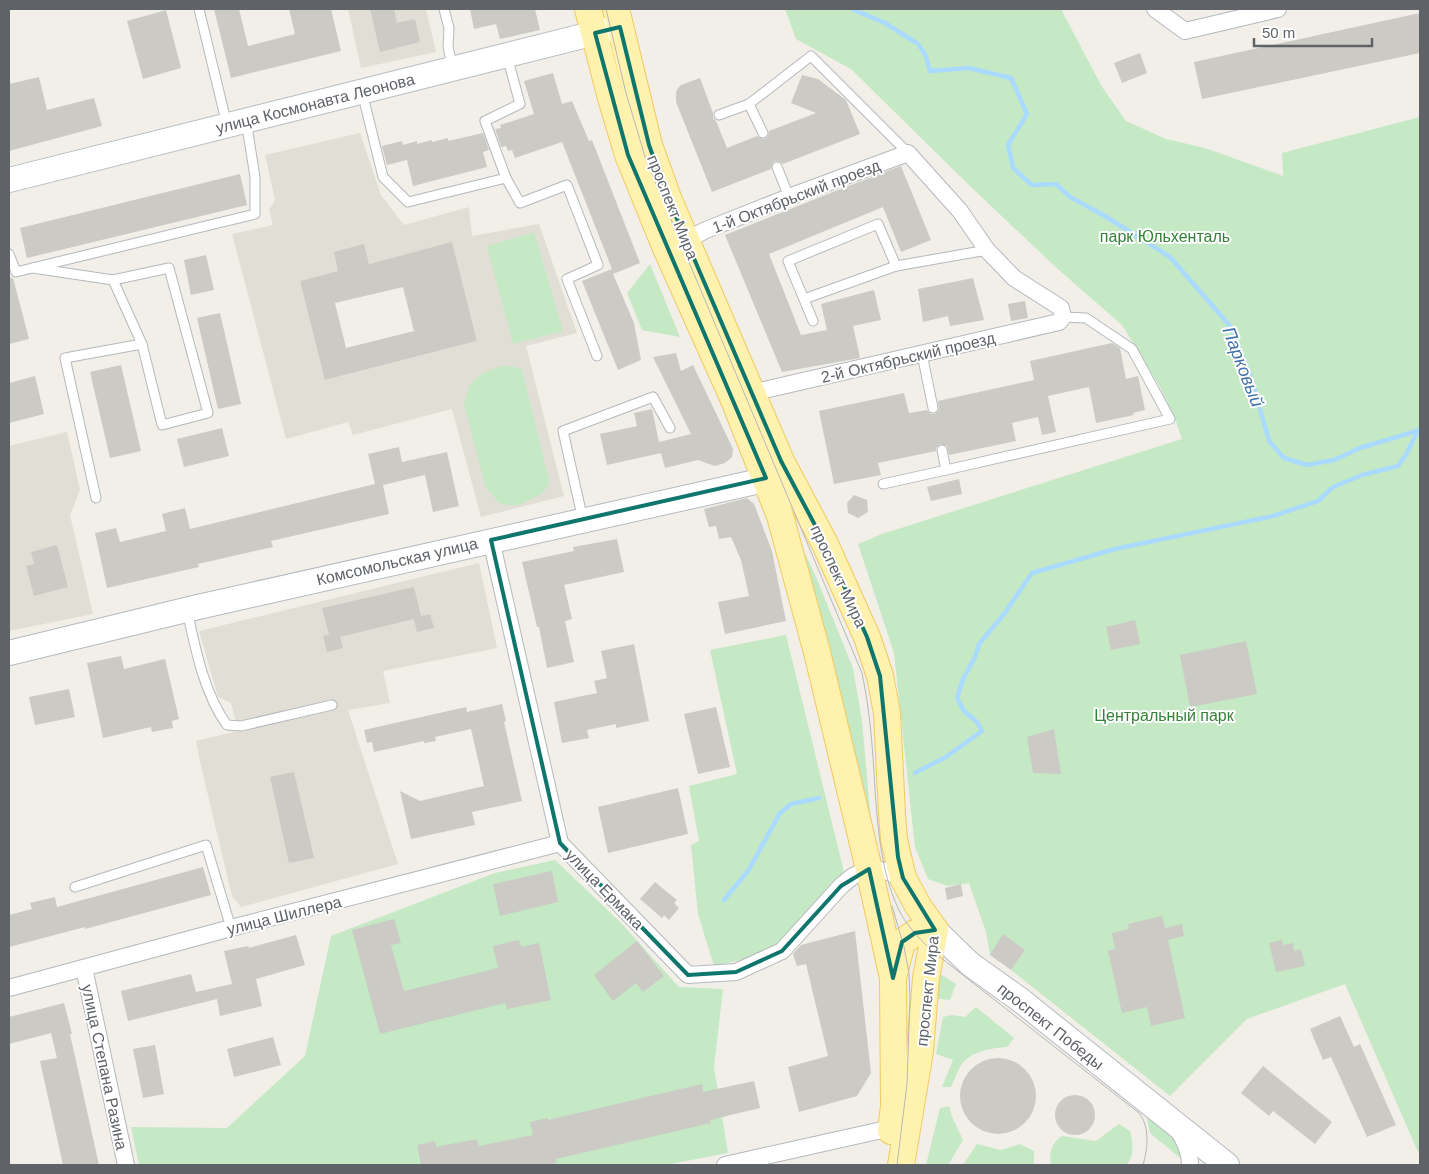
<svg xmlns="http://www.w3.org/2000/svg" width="1429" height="1174" font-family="Helvetica,sans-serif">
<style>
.education{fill:#e1ded6;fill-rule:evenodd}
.green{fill:#c5e8c5}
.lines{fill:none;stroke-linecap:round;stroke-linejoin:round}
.stream{stroke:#aadaff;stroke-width:4.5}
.building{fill:#cccac5;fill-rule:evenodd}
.service-casing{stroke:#b5b8bc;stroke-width:11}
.minor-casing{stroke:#b5b8bc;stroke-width:18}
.secondary-casing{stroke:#b6babf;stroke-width:26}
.primary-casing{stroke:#f2c960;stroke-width:28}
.service{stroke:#fff;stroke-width:9}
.minor{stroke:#fff;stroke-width:16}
.secondary{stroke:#fff;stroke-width:24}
.primary{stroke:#fff2af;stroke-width:26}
.tram{stroke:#b6b7b8;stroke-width:1}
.marked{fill:none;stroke:#0f766e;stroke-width:4;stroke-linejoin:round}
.labels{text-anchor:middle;stroke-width:4;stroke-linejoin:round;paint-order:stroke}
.street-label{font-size:16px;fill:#5f6368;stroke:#fff}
.park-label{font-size:16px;fill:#348238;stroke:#fff}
.water-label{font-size:18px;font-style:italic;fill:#4174aa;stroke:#fff}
</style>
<rect width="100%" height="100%" fill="#f1efe8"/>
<g class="education">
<polygon points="348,9 426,9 436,52 361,68"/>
<path d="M360,133L381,195L404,225L469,207L472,236L539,224L577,333L526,346L564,496L481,517L452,409L353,435L348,422L286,439L232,234L273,225L269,210L275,200L265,155ZM452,243L477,341L326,380L300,281Z"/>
<polygon points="67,432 80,490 70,515 93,614 9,631 9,446"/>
<polygon points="479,563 497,648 383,671 390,703 348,710 398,864 241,907 232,896 201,766 196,741 238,731 231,703 218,697 199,631"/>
</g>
<g class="green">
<polygon points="785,9 1061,9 1102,87 1126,121 1166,139 1205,148 1283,176 1282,153 1420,117 1420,1151 1418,1152 1345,984 1247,1019 1170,1096 1011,970 1025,950 990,955 986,932 969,883 948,886 928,879 915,847 894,653 858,544 882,534 1182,439 1176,421 1160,387 1122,325 1060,271 972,188 851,69 796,39"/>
<polygon points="534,232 563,331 513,344 487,246"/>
<polygon points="650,264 680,337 642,330 627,293"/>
<polygon points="501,366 516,367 522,370 549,480 546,489 540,495 519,505 508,505 499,503 486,488 464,405 470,384 483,373"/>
<polygon points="790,522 816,577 853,668 862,721 872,833"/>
<polygon points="786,635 844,872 772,950 749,958 714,966 698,914 691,845 699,841 689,786 737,774 710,650"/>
<polygon points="555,860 620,922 679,987 723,989 714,1067 728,1153 665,1165 139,1165 131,1127 227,1128 305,1056 331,936 495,873"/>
<polygon points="937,972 956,984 950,1000 933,998"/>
<path d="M976,1007L1014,1038L1007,1047C991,1048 971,1051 961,1065C957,1072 954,1080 951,1087H942L953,1060L936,1054L943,1017L952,1015L965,1017Z"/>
<polygon points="949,1106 952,1117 963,1140 948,1165 926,1165 940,1108"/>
<polygon points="1146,1114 1172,1127 1185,1162 1150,1133"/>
<path d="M1119,1124L1130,1131C1133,1143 1135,1156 1126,1165H1051C1049,1152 1051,1144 1062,1136L1096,1141Z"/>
<polygon points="977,1144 1001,1150 1020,1144 1034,1151 1034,1165 963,1165"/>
</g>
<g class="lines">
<g class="stream">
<polyline points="852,9 885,23 918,44 925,54 930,71 969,68 1011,78 1027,114 1008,145 1013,168 1032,185 1056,184 1070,197 1105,216 1170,257 1230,326 1251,377 1269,441 1284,458 1307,465 1334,460 1360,448 1420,430"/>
<polyline points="915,773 946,757 982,731 977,722 964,711 957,698 963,679 975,657 979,644 1004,614 1032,573 1115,549 1273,516 1318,501 1333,487 1362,475 1398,466 1407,453 1418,430"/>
<polyline points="724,900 748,871 780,813 791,804 819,798"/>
</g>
</g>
<g class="building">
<polygon points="214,9 239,9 248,46 295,34 289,9 331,9 341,51 231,78"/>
<polygon points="370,9 394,9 397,23 415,19 420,42 380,52"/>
<polygon points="470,9 535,9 540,30 500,39 496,24 474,29"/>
<polygon points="166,10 181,68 143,79 127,21"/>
<polygon points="1420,13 1420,53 1202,99 1194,62"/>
<polygon points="1140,53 1147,73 1122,83 1114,63"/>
<polygon points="553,73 562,104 572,101 589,141 592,140 640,263 613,274 634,323 641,360 618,370 582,281 612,269 562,142 515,158 512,150 508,151 506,146 501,147 495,129 501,128 500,125 534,114 524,81"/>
<polygon points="802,75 818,79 846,100 860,134 783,164 780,162 775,161 772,164 771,169 712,192 676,102 676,92 678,88 681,85 700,78 713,113 713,118 716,121 727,148 757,136 760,138 765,139 768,136 769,131 816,113 791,103"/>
<polygon points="39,77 47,110 94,98 102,126 9,151 9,84"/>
<polygon points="483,133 489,150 483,152 487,167 413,186 407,160 387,165 382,146 402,141 403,145 417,141 417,144 432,140 432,142 448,138 448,141"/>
<polygon points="901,166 931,240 901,252 883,207 769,254 801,335 827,330 821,304 874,290 881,320 853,326 860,358 782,372 725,235 833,192"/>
<polygon points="240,174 247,205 27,258 20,228"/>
<path d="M452,242L477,341L325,380L300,281L338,271L334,252L364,244L369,264ZM403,287L414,331L346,348L335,303Z"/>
<polygon points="206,255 214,290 191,295 184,260"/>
<polygon points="9,278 13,278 29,339 9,344"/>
<polygon points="973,278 984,320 950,326 948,316 923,322 918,289"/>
<polygon points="1025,301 1028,318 1011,321 1008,304"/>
<polygon points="220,313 241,404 218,409 197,318"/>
<polygon points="1112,343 1120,348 1126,379 1138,376 1145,410 1133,413 1134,415 1096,423 1089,387 1048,396 1056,432 1042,435 1038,417 1012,423 1016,441 949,455 947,446 940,444 936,448 936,451 878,463 881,475 834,484 819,411 904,393 909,413 927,410 931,414 935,414 939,410 938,401 1034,380 1030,361"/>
<polygon points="676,353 681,371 693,365 733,449 732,457 725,463 715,466 698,460 665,468 661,453 607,465 600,434 637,426 634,413 652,409 659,442 691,434 653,357"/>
<polygon points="121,365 141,451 110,458 90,372"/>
<polygon points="35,376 44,414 9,423 9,383"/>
<polygon points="222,428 229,456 184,467 177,439"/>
<polygon points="399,447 402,462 447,452 459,506 433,512 425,475 383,485 389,514 271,541 273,547 198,564 199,567 107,588 95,533 116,528 120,542 166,531 162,514 185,508 190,529 375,484 368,454"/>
<polygon points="959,479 962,494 931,501 927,487"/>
<polygon points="854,495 867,500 868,512 858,518 848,513 847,503"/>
<polygon points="747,498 754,504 772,551 786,621 725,634 718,602 749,596 741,560 731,537 719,539 716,526 709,527 704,509"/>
<polygon points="617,539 624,572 564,585 572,619 565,621 574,662 547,668 539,627 537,627 522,562 574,551 573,547"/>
<polygon points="57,545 68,587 34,596 26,566 34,564 31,552"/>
<polygon points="414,587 421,616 430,614 434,628 417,632 414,619 340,637 343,648 327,652 323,636 329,635 322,608"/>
<polygon points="1135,620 1140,644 1111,650 1106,627"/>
<polygon points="1246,641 1257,694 1190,707 1180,655"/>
<polygon points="634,644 649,721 616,728 616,724 587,730 589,738 562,743 554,702 597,693 594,681 607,678 601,651"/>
<polygon points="121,656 124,669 165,659 179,719 172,721 173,728 152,732 151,727 103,738 87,663"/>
<polygon points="69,689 75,717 35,725 29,697"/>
<polygon points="502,704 506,721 504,722 522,801 472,812 475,825 411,839 400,791 420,801 484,786 471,729 435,737 436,741 424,743 424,741 374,752 372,742 367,743 364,730 466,707 467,712"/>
<polygon points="716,707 730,767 698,774 684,714"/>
<polygon points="1054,729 1061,774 1033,773 1027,737"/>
<polygon points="294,772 314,858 289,863 270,777"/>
<polygon points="678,788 688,834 608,853 598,807"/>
<polygon points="203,867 211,895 85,929 85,927 9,947 9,915 32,909 30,903 55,897 57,907"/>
<polygon points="552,871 558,902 500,916 493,884"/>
<polygon points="655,882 677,900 674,903 679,908 669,920 664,915 662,918 640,899"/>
<polygon points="961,884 963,896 947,900 945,888"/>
<polygon points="1162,916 1165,928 1182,924 1184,936 1168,940 1185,1018 1151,1026 1147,1007 1122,1013 1108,951 1115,949 1112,933 1129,929 1128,924"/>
<polygon points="394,919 401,943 391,945 404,991 498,968 493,946 519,940 521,947 539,943 551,1000 507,1009 505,1003 380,1034 352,930"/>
<polygon points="855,931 871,1073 857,1096 799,1112 788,1067 828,1056 806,964 797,966 793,954 801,945"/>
<polygon points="1003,934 1025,950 1011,970 990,955"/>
<polygon points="296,935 305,965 256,979 262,1006 220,1016 217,999 128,1021 121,991 191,974 196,992 232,984 224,951 248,946 249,948"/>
<polygon points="1282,940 1283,945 1293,943 1294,951 1301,949 1305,966 1276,972 1269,943"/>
<polygon points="637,941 664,976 643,992 636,983 613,1001 594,975"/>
<polygon points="64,1003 72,1034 70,1034 99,1165 63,1165 40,1061 57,1058 51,1033 9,1044 9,1017"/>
<polygon points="1340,1016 1354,1047 1360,1044 1396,1125 1367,1137 1331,1057 1323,1060 1310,1029"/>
<polygon points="273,1037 281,1065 234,1077 227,1049"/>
<polygon points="155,1045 164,1094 143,1098 133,1049"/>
<circle cx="998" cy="1096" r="38"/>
<polygon points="1263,1066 1332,1122 1315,1144 1273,1111 1269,1116 1241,1093"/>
<polygon points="754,1081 760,1108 710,1120 711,1123 556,1159 557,1163 545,1165 421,1165 417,1145 435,1141 436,1147 477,1139 479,1146 533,1135 530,1122 548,1118 548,1120 702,1084 703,1092"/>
<circle cx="1075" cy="1115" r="20"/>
</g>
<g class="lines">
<g class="service-casing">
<g id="service">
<polyline points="199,9 227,125"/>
<polyline points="444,9 449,28 448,47 453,69"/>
<polyline points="362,92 383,177 408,202 506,178 520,203 567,185 598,265 567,279 597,356"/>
<polyline points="719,115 749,104"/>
<polyline points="763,133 749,104 811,56 908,153"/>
<polyline points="777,167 789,197"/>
<polyline points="506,178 485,121 520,104 507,56"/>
<polyline points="9,254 16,272 255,214 255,177 246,120"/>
<polyline points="33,268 113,280 142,344 162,425 208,413 169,268 113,280"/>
<polyline points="804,299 896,266 987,250"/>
<polyline points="813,321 788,261 878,224 896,266"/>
<polyline points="922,354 933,408"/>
<polyline points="946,470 1170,419 1132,349 1086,318 1063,317"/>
<polyline points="883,484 946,470 942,450"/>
<polyline points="96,498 65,358 142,344"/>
<polyline points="583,520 563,431 653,397 670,428"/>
<path d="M187,610C195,647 204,694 227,725L241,726L332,705"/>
<polyline points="75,887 206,845 231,928"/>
</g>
</g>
<g class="minor-casing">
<g id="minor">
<polyline points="1155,9 1185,31 1278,9"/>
<polyline points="686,240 706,230 789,197 908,153 960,211 987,250 1014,278 1061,308 1063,317 1059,322 751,393"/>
<polyline points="491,540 560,843 688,975 736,972 782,951 841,886 853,876 869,869 876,869 886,871 903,878"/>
<polyline points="84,968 126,1165"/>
<polyline points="9,988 231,928 560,843"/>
<path d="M1178,1130C1185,1142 1190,1152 1190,1165"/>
<polyline points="725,1165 891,1128"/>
</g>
</g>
<g class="secondary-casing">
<g id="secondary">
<polyline points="9,180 611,29"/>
<polyline points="9,653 198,607 751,483 782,473"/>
<polyline points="935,930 970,964 1019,999 1227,1165"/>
</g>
</g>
<g class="primary-casing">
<g id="primary">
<polyline points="588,9 611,98 628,155 665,246 734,400 780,516 817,652 869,869 893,978 894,1106 891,1131"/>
<polyline points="616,9 649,145 668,198 781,461 825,544 867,637 880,676 887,713 892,814 894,839 898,857 903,878 918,906 935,930 926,978 920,1051 901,1165"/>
<polyline points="894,974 902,942 915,933 935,930"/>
</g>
</g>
<use href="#service" class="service"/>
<use href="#minor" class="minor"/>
<use href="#secondary" class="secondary"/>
<use href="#primary" class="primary"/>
<g class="tram">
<path d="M606,9L626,93L646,160L862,673C870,711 873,751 875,790C878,830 881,871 898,908C905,924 919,938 931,950L1139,1113C1150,1127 1148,1148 1143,1165"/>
<polyline points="892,906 904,947 909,973 910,998 907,1084 897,1165"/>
</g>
</g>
<path class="marked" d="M620,27L649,145L668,198L781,461L825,544L867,637L880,676L898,857L903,878L935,930L915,933L902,942L893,978L869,869L841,886L782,951L736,972L688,975L560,843L491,540L766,478L628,155L595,33Z"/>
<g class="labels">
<g class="street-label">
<text transform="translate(315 103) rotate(-14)" y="6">улица Космонавта Леонова</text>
<text transform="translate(796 196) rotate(-21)" y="6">1-й Октябрьский проезд</text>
<text transform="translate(673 207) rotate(68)" y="6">проспект Мира</text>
<text transform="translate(908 357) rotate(-13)" y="6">2-й Октябрьский проезд</text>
<text transform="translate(397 561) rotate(-13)" y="6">Комсомольская улица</text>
<text transform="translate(839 576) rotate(65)" y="6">проспект Мира</text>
<text transform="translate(605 889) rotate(46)" y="6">улица Ермака</text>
<text transform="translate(284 915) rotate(-14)" y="6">улица Шиллера</text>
<text transform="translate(927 991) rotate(-84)" y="6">проспект Мира</text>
<text transform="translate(1051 1026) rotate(38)" y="6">проспект Победы</text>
<text transform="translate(105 1067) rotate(78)" y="6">улица Степана Разина</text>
</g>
<g class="park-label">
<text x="1165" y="242">парк Юльхенталь</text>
<text x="1164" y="721">Центральный парк</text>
</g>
<g class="water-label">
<text transform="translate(1243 367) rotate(69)" y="6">Парковый</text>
</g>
</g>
<rect width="1429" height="1174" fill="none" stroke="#5f6368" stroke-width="20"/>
<path d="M1254 38v8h118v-8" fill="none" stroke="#5f6368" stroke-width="2.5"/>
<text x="1262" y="38" font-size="15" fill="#5f6368" stroke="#ffffff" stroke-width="4" paint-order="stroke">50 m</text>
</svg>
